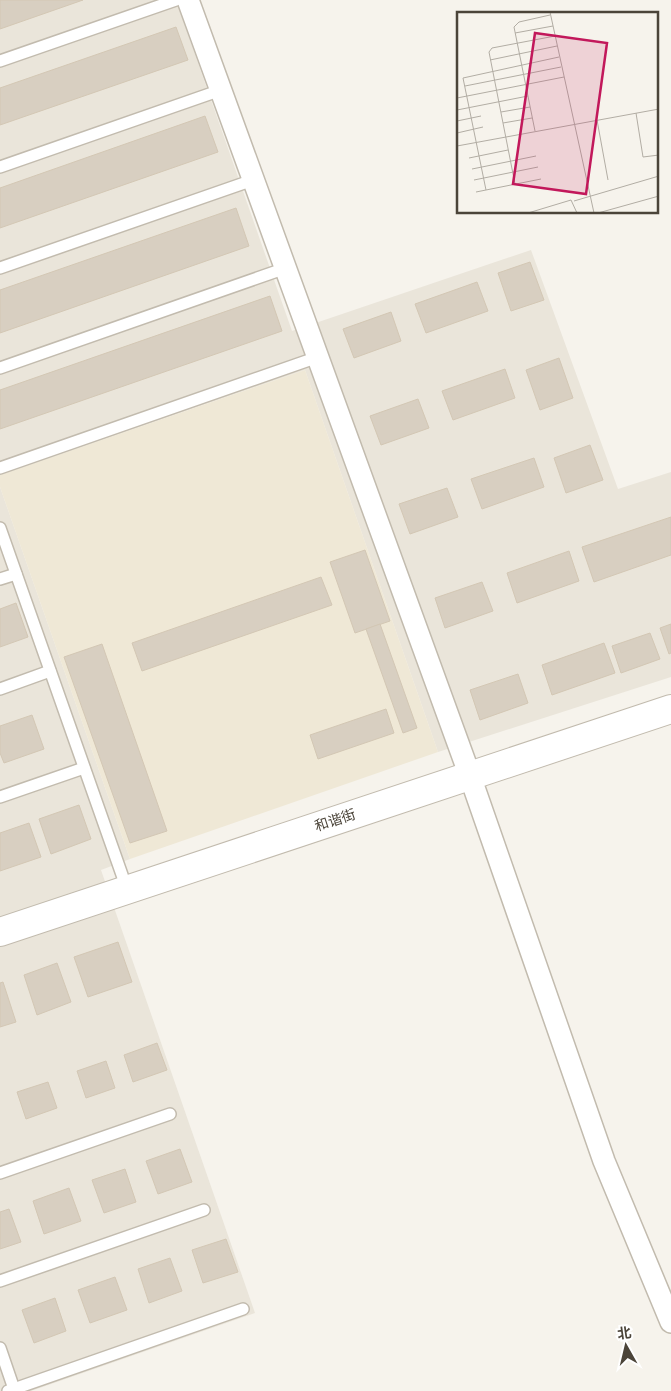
<svg xmlns="http://www.w3.org/2000/svg" width="671" height="1391" font-family="Raleway,'Noto Sans SC',sans-serif">
<style>
.residential{fill:#eae5da}
.education{fill:#efe8d6}
.building{fill:#d8cfc1;stroke:#d3c7b4}
.lines{fill:none;stroke-linecap:round;stroke-linejoin:round}
.service-casing{stroke:#c2bbae;stroke-width:14}
.minor-casing{stroke:#c2bbae;stroke-width:24}
.tertiary-casing{stroke:#c2bbae;stroke-width:30}
.service{stroke:#fff;stroke-width:11}
.minor{stroke:#fff;stroke-width:21}
.tertiary{stroke:#fff;stroke-width:28}
.labels{text-anchor:middle;stroke-width:4;stroke-linejoin:round;paint-order:stroke}
.street-label{font-size:14px;fill:#4b4439;stroke:#fff}
.inset-road{fill:none;stroke:#b2ada4;stroke-width:1}
.view{fill:#c2185b;fill-opacity:0.15;stroke:#c2185b;stroke-width:2.5}
.inset-edge{fill:none;stroke:#4b4439;stroke-width:2.5}
</style>
<rect width="100%" height="100%" fill="#f6f3ec"/>
<g class="residential">
<polygon points="0,0 176,0 292,331 531,250 618,489 671,472 671,677 438,752 305,370 0,475"/>
<polygon points="0,487 130,859 101,870 255,1313 31,1391 0,1391"/>
</g>
<polygon class="education" points="305,370 438,752 130,859 0,487 0,475"/>
<g class="building">
<polygon points="0,0 83,0 0,29"/>
<polygon points="176,27 188,60 0,125 0,88"/>
<polygon points="205,116 218,152 0,228 0,188"/>
<polygon points="236,208 249,246 0,333 0,290"/>
<polygon points="530,262 544,300 511,311 498,273"/>
<polygon points="477,282 488,311 426,333 415,304"/>
<polygon points="270,296 282,331 0,429 0,390"/>
<polygon points="391,312 401,341 354,358 343,329"/>
<polygon points="559,358 573,398 540,410 526,370"/>
<polygon points="505,369 515,398 453,420 442,391"/>
<polygon points="418,399 429,428 381,445 370,416"/>
<polygon points="590,445 603,480 566,493 554,458"/>
<polygon points="534,458 544,487 482,509 471,479"/>
<polygon points="447,488 458,517 410,534 399,504"/>
<polygon points="671,517 671,555 594,582 582,547"/>
<polygon points="365,550 390,621 355,633 330,562"/>
<polygon points="569,551 579,581 517,603 507,573"/>
<polygon points="321,577 332,605 142,671 132,643"/>
<polygon points="482,582 493,611 445,628 435,598"/>
<polygon points="16,603 28,637 0,647 0,609"/>
<polygon points="380,624 417,728 403,733 366,629"/>
<polygon points="671,624 671,653 669,654 660,628"/>
<polygon points="650,633 660,659 621,673 612,646"/>
<polygon points="604,643 615,673 552,695 542,665"/>
<polygon points="102,644 167,831 130,843 64,657"/>
<polygon points="518,674 528,703 480,720 470,690"/>
<polygon points="386,709 394,733 318,759 310,735"/>
<polygon points="32,715 44,749 4,763 0,753 0,726"/>
<polygon points="79,805 91,839 51,854 39,819"/>
<polygon points="29,823 41,857 0,871 0,833"/>
<polygon points="118,942 132,982 88,997 74,957"/>
<polygon points="57,963 71,1002 37,1015 24,975"/>
<polygon points="3,982 16,1022 0,1027 0,983"/>
<polygon points="157,1043 167,1070 133,1082 124,1055"/>
<polygon points="106,1061 115,1088 86,1098 77,1071"/>
<polygon points="48,1082 57,1108 26,1119 17,1092"/>
<polygon points="180,1149 192,1182 158,1194 146,1161"/>
<polygon points="125,1169 136,1202 104,1213 92,1180"/>
<polygon points="69,1188 81,1221 44,1234 33,1201"/>
<polygon points="9,1209 21,1242 0,1249 0,1212"/>
<polygon points="226,1239 238,1272 203,1283 192,1250"/>
<polygon points="170,1258 182,1291 149,1303 138,1269"/>
<polygon points="115,1277 127,1310 90,1323 78,1290"/>
<polygon points="55,1298 66,1331 34,1343 22,1310"/>
</g>
<g class="lines">
<g class="service-casing">
<g id="service">
<polyline points="0,61 176,0"/>
<polyline points="0,167 221,90"/>
<polyline points="0,268 253,180"/>
<polyline points="0,368 286,268"/>
<polyline points="0,468 318,357"/>
<polyline points="0,528 127,889"/>
<polyline points="0,579 16,574"/>
<polyline points="0,689 50,671"/>
<polyline points="0,797 84,768"/>
<polyline points="0,1173 170,1114"/>
<polyline points="0,1281 204,1210"/>
<polyline points="0,1348 14,1389"/>
<polyline points="8,1391 243,1309"/>
</g>
</g>
<g class="minor-casing">
<polyline id="minor" points="188,0 470,776 604,1161 671,1322"/>
</g>
<g class="tertiary-casing">
<polyline id="tertiary" points="0,932 671,709"/>
</g>
<use href="#service" class="service"/>
<use href="#minor" class="minor"/>
<use href="#tertiary" class="tertiary"/>
</g>
<g class="labels">
<g class="street-label">
<text transform="translate(335 820) rotate(-18)" y="5">和谐街</text>
</g>
</g>
<g transform="translate(457 12)">
<rect width="201" height="201" fill="#f6f3ec"/>
<path class="inset-road" d="M93,0L137,201M58,21L96,14M33,48L100,34M8,74L104,55M0,86L107,65M0,98L71,84M44,100L73,95M179,101L186,145L202,143M140,108L151,168M0,109L24,104M46,111L75,106M78,119L57,15L62,10L93,3M0,121L26,115M0,134L202,97M12,146L51,138M15,157L79,144M17,168L81,155M58,172L32,40L35,36L98,24M29,178L6,66L102,45M19,180L84,167M117,189L202,164M71,201L114,188L120,201M141,201L202,184"/>
<path class="view" d="M78,21L150,31L129,182L56,172Z"/>
<rect width="201" height="201" class="inset-edge"/>
</g>
<g transform="translate(626 1346) rotate(352)" stroke="#ffffff" stroke-width="4" paint-order="stroke">
<path d="M0-4L9 19L0 12L-9 19Z" fill="#4b4439"/>
<text y="-8" font-size="14" font-weight="bold" text-anchor="middle" fill="#4b4439">北</text>
</g>
</svg>
